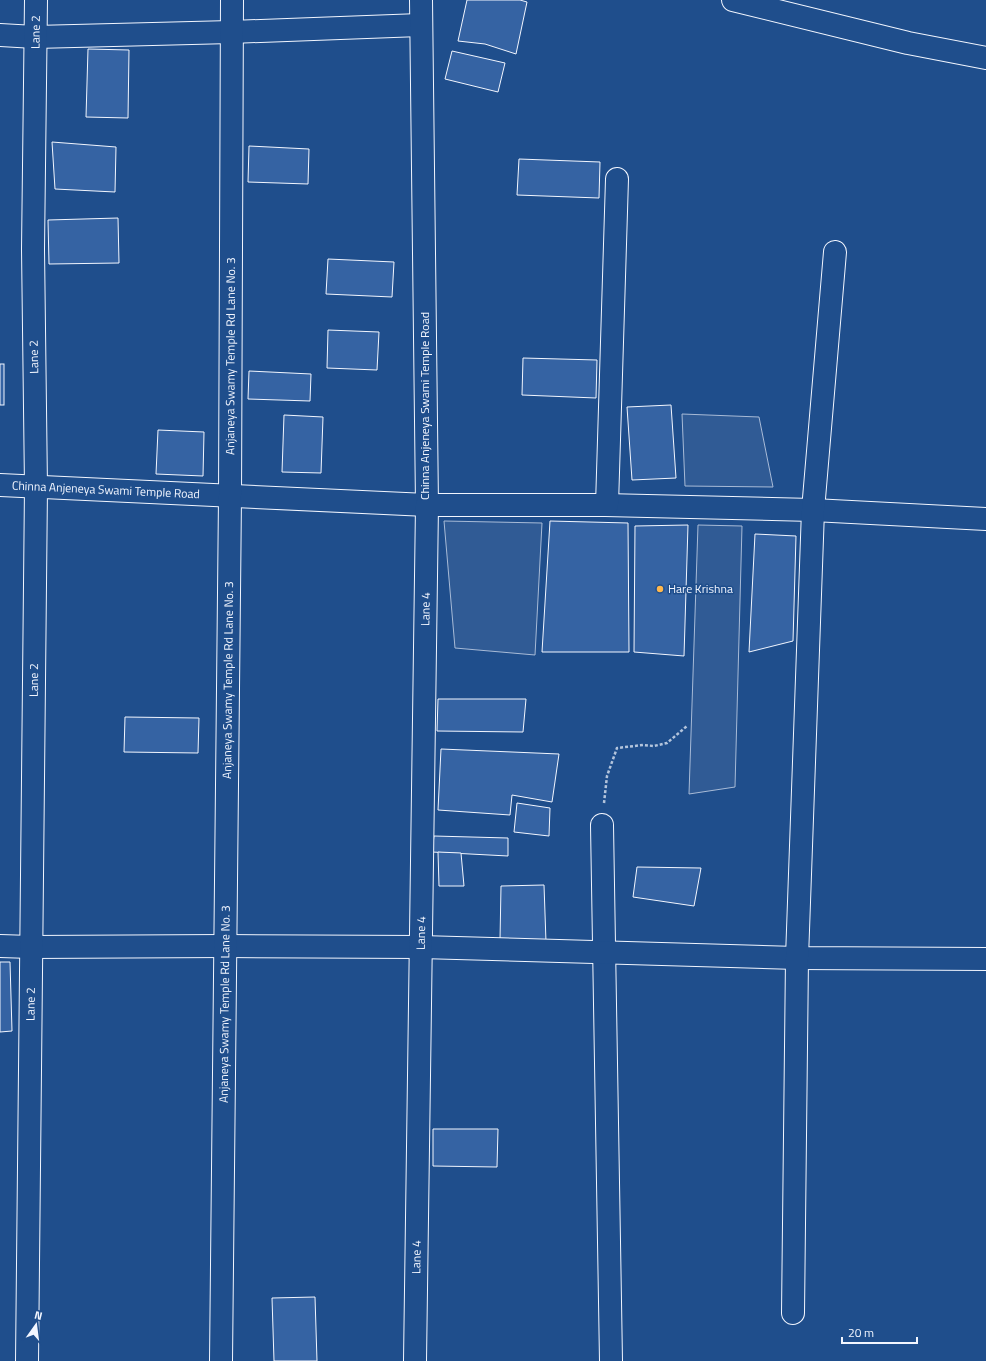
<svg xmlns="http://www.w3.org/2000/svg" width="986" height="1361" font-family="'Titillium Web',sans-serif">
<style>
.built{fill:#305b95;stroke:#a8bbd7}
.building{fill:#3563a3;stroke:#f2f6ff}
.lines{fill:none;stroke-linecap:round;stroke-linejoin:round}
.street-casing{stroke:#f2f6ff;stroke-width:24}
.path{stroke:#b3c4dc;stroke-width:2.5;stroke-dasharray:3 2;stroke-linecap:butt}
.street{stroke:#1f4e8c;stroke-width:22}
.poi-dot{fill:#ffb74d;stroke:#1f4e8c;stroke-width:1.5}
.labels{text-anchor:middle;stroke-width:3;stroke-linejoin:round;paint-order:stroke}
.street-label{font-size:12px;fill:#f2f6ff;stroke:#1f4e8c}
.poi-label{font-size:12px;fill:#f2f6ff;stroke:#1f4e8c;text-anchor:start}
</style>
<rect width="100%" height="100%" fill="#1f4e8c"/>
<g class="built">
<polygon points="682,414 759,417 773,487 685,486"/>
<polygon points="444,521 542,523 535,655 455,648"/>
<polygon points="698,525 742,526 735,787 689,794"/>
</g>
<g class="building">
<polygon points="467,0 520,0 527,2 516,54 485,44 458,41"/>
<polygon points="88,49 129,50 128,118 86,117"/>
<polygon points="452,51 505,63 498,92 445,79"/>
<polygon points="52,142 116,147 115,192 55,189"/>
<polygon points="249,146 309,149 308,184 248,182"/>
<polygon points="519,159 600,162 599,198 517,195"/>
<polygon points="118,218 119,263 49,264 48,220"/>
<polygon points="328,259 394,262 392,297 326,294"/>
<polygon points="328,330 379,332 377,370 327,368"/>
<polygon points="523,358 597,360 596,398 522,395"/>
<rect x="0" y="364" width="4" height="41"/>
<polygon points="249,371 311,374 310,401 248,399"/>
<polygon points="671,405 676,478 632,480 627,407"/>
<polygon points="284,415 323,417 321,473 282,472"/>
<polygon points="158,430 204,432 203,476 156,474"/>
<polygon points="550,521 628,523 629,652 542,652"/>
<polygon points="688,525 684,656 634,652 635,526"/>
<polygon points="755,534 796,536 793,641 749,652"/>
<polygon points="438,699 526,699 523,732 437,731"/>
<polygon points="125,717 199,718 198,753 124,752"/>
<polygon points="441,749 559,754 552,802 512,795 510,815 438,810"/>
<polygon points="517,803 550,808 549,836 514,832"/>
<polygon points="434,836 508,838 508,856 432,852"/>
<polygon points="438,852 461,853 464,886 439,886"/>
<polygon points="637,867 701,868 694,906 633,897"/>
<polygon points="544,885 546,942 500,940 501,886"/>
<polygon points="0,962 10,962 12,1031 0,1032"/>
<polygon points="433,1129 498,1129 497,1167 433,1166"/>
<polygon points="315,1297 317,1361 274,1361 272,1298"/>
</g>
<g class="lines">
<g class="street-casing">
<g id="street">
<polyline points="733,0 908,43 986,58"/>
<polyline points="0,35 35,37 231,32 420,25"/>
<path id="s1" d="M0,485L427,505L421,0"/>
<polyline points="605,505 813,510 986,519"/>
<polyline points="602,825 611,1361"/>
<polyline points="0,946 31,947 225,946 421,947 797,958 986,959"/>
<polyline points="793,1313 797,958 813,510 835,252"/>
<path id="s2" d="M27,1361L36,487L33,249L36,0"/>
<path id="s3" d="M221,1361L230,497L232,0"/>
<path id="s4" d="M415,1361L427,505H607L617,179"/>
</g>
</g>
<polyline class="path" points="604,803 607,776 617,748 643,745 654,746 667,743 687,726"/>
<use href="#street" class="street"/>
</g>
<circle class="poi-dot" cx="660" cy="589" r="4"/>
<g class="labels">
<g class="street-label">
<text dy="4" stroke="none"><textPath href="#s2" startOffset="1329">Lane 2</textPath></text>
<text transform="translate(34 357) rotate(-91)" y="4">Lane 2</text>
<text dy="4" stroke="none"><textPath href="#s3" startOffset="1005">Anjaneya Swamy Temple Rd Lane No. 3</textPath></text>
<text transform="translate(425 406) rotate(-90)" y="4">Chinna Anjeneya Swami Temple Road</text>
<text dy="4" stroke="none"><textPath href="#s1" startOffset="106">Chinna Anjeneya Swami Temple Road</textPath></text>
<text dy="4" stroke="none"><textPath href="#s4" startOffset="752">Lane 4</textPath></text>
<text dy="4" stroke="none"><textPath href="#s2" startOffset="681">Lane 2</textPath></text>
<text dy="4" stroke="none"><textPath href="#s3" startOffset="681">Anjaneya Swamy Temple Rd Lane No. 3</textPath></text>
<text dy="4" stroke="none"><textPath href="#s4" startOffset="428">Lane 4</textPath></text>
<text dy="4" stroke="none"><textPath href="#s2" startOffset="357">Lane 2</textPath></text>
<text dy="4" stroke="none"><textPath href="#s3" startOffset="357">Anjaneya Swamy Temple Rd Lane No. 3</textPath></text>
<text dy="4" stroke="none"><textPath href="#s4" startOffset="104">Lane 4</textPath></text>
</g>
<g class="poi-label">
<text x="668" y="593">Hare Krishna</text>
</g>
</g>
<g transform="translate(36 1325) rotate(14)" stroke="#1f4e8c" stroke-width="3" paint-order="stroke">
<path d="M0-3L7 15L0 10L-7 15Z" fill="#f2f6ff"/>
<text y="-6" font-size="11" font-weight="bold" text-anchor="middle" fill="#f2f6ff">N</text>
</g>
<path d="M842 1337v6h75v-6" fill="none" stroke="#f2f6ff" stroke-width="2"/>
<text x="848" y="1337" font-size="12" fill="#f2f6ff" stroke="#1f4e8c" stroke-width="3" paint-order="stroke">20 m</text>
</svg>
